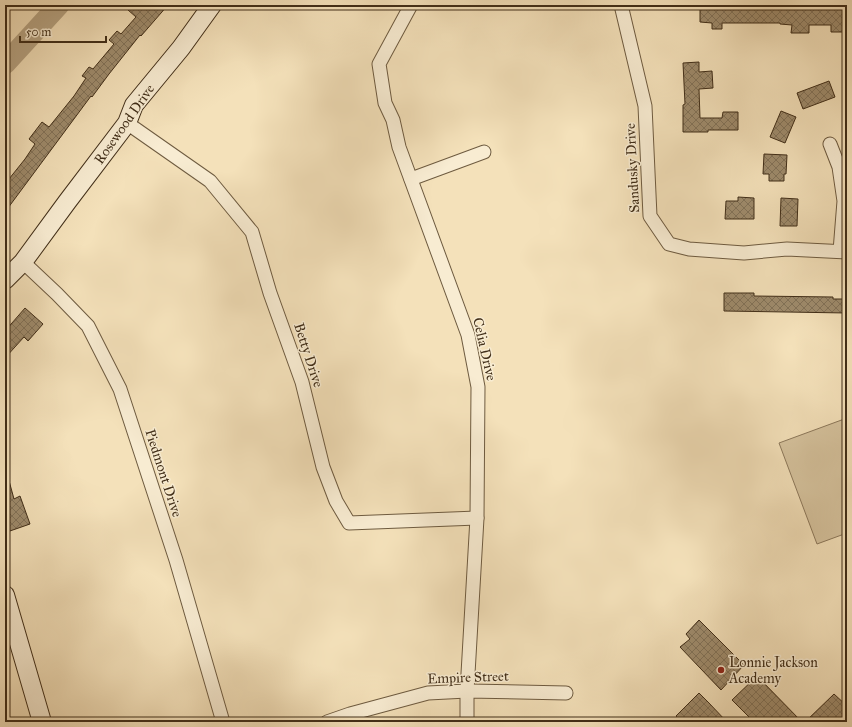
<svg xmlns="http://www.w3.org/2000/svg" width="852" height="727" font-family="'IM FELL Great Primer',serif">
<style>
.grass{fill:#d6c39e;stroke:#8c785b}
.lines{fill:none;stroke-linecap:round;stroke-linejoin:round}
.river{stroke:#b7a483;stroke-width:21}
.building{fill:url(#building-cross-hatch);stroke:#412e18}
.street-casing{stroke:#6e5b40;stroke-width:15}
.secondary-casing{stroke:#412e18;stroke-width:20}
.street{stroke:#f8ecd2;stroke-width:13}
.secondary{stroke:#f8ecd2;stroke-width:18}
.poi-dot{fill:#8f2418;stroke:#f8ecd2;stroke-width:1.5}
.labels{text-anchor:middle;stroke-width:3;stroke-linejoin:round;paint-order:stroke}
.street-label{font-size:14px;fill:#412e18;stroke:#f8ecd2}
.poi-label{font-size:14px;fill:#412e18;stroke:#f8ecd2;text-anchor:start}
</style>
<defs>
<pattern id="building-cross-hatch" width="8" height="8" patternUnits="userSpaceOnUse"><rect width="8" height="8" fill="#9e8b6c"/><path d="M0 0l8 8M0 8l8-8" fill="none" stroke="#827258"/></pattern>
</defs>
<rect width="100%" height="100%" fill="#f4e1ba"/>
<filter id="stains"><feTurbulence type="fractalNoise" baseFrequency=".005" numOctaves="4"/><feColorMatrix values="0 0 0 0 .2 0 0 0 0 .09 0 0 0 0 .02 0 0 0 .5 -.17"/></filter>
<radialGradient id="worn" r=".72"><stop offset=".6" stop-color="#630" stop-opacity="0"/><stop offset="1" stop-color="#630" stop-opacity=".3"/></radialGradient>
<polygon class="grass" points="847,418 847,533 817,544 779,443"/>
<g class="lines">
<polyline class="river" points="5,64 59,5"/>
</g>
<g class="building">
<polygon points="132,5 168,5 141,36 140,35 109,74 92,97 91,96 5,212 5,184 25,159 35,144 29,139 42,122 49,127 74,96 86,78 82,76 89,67 93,69 114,44 109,40 117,31 121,34 136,17 128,10"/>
<polygon points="804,5 814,5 814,9 847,9 847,32 831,32 831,25 809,25 809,33 791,33 792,25 780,24 780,23 722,23 722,29 712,29 712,23 700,22 700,7 724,8 724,9 804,9"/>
<polygon points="699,62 699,72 712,71 713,88 699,89 700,118 722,118 723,112 738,112 738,130 708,130 708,132 683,132 683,105 685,104 683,63"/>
<polygon points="829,81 835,97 803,109 797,93"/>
<polygon points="781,111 796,117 785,143 770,137"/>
<polygon points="764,154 787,155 786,174 784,174 784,181 769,181 769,174 763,174"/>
<polygon points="738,197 754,198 754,219 725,219 726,201 738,201"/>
<polygon points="781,198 798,199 797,226 780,226"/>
<polygon points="724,293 754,293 754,296 833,297 833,299 847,299 847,313 724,311"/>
<polygon points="25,308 43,324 28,341 24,337 5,358 5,331"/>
<polygon points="8,477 14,499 20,496 30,524 7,532 5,527 5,478"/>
<polygon points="699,620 744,665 721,690 680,647 690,639 686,634"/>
<polygon points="757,676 802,722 754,722 732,700"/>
<polygon points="699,693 709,703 727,722 681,722 676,716"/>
<polygon points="834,694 847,706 847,722 805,722"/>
</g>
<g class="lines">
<g class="street-casing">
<g id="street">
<polyline points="411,5 379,64 385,103 393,120 399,147 468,335 478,387 477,518 467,691 467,722"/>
<polyline points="621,5 645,106 650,216 669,244 689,249 744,253 787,249 847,252"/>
<polyline points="127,123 210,181 252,232 270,293 302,382 323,467 336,501 349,523 477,518"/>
<polyline points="830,144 839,167 844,201 840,251"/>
<polyline points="411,179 484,152"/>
<polyline points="23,262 57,294 88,326 120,389 176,560 223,722"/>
<polyline points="327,722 350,714 428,693 467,691 566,693"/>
</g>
</g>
<g class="secondary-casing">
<g id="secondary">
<polyline points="5,280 23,262 67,202 127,123 134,105 181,48 212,5"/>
<polyline points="5,595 42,722"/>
</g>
</g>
<use href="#street" class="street"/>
<use href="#secondary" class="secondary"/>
</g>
<circle class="poi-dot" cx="721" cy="670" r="4"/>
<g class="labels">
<g class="street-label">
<text transform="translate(124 124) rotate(-55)" y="5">Rosewood Drive</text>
<text transform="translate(632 168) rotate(-93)" y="5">Sandusky Drive</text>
<text transform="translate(485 349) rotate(77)" y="5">Celia Drive</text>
<text transform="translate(309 355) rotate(72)" y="5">Betty Drive</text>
<text transform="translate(164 473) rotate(72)" y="5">Piedmont Drive</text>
<text transform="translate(468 677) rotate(-2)" y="5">Empire Street</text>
</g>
<g class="poi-label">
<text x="729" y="667">Lonnie Jackson<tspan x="729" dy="16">Academy</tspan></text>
</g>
</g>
<rect width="852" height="727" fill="none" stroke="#f4e1ba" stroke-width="20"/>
<rect x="6" y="6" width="840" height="715" fill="none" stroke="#412e18" stroke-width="2"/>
<rect x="10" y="10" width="832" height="707" fill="none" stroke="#412e18"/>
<path d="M20 36v6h86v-6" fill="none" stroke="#412e18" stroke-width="2"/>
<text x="26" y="36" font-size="12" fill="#412e18" stroke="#f8ecd2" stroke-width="3" paint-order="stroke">50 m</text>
<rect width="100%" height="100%" filter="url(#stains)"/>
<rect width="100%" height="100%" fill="url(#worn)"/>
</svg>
